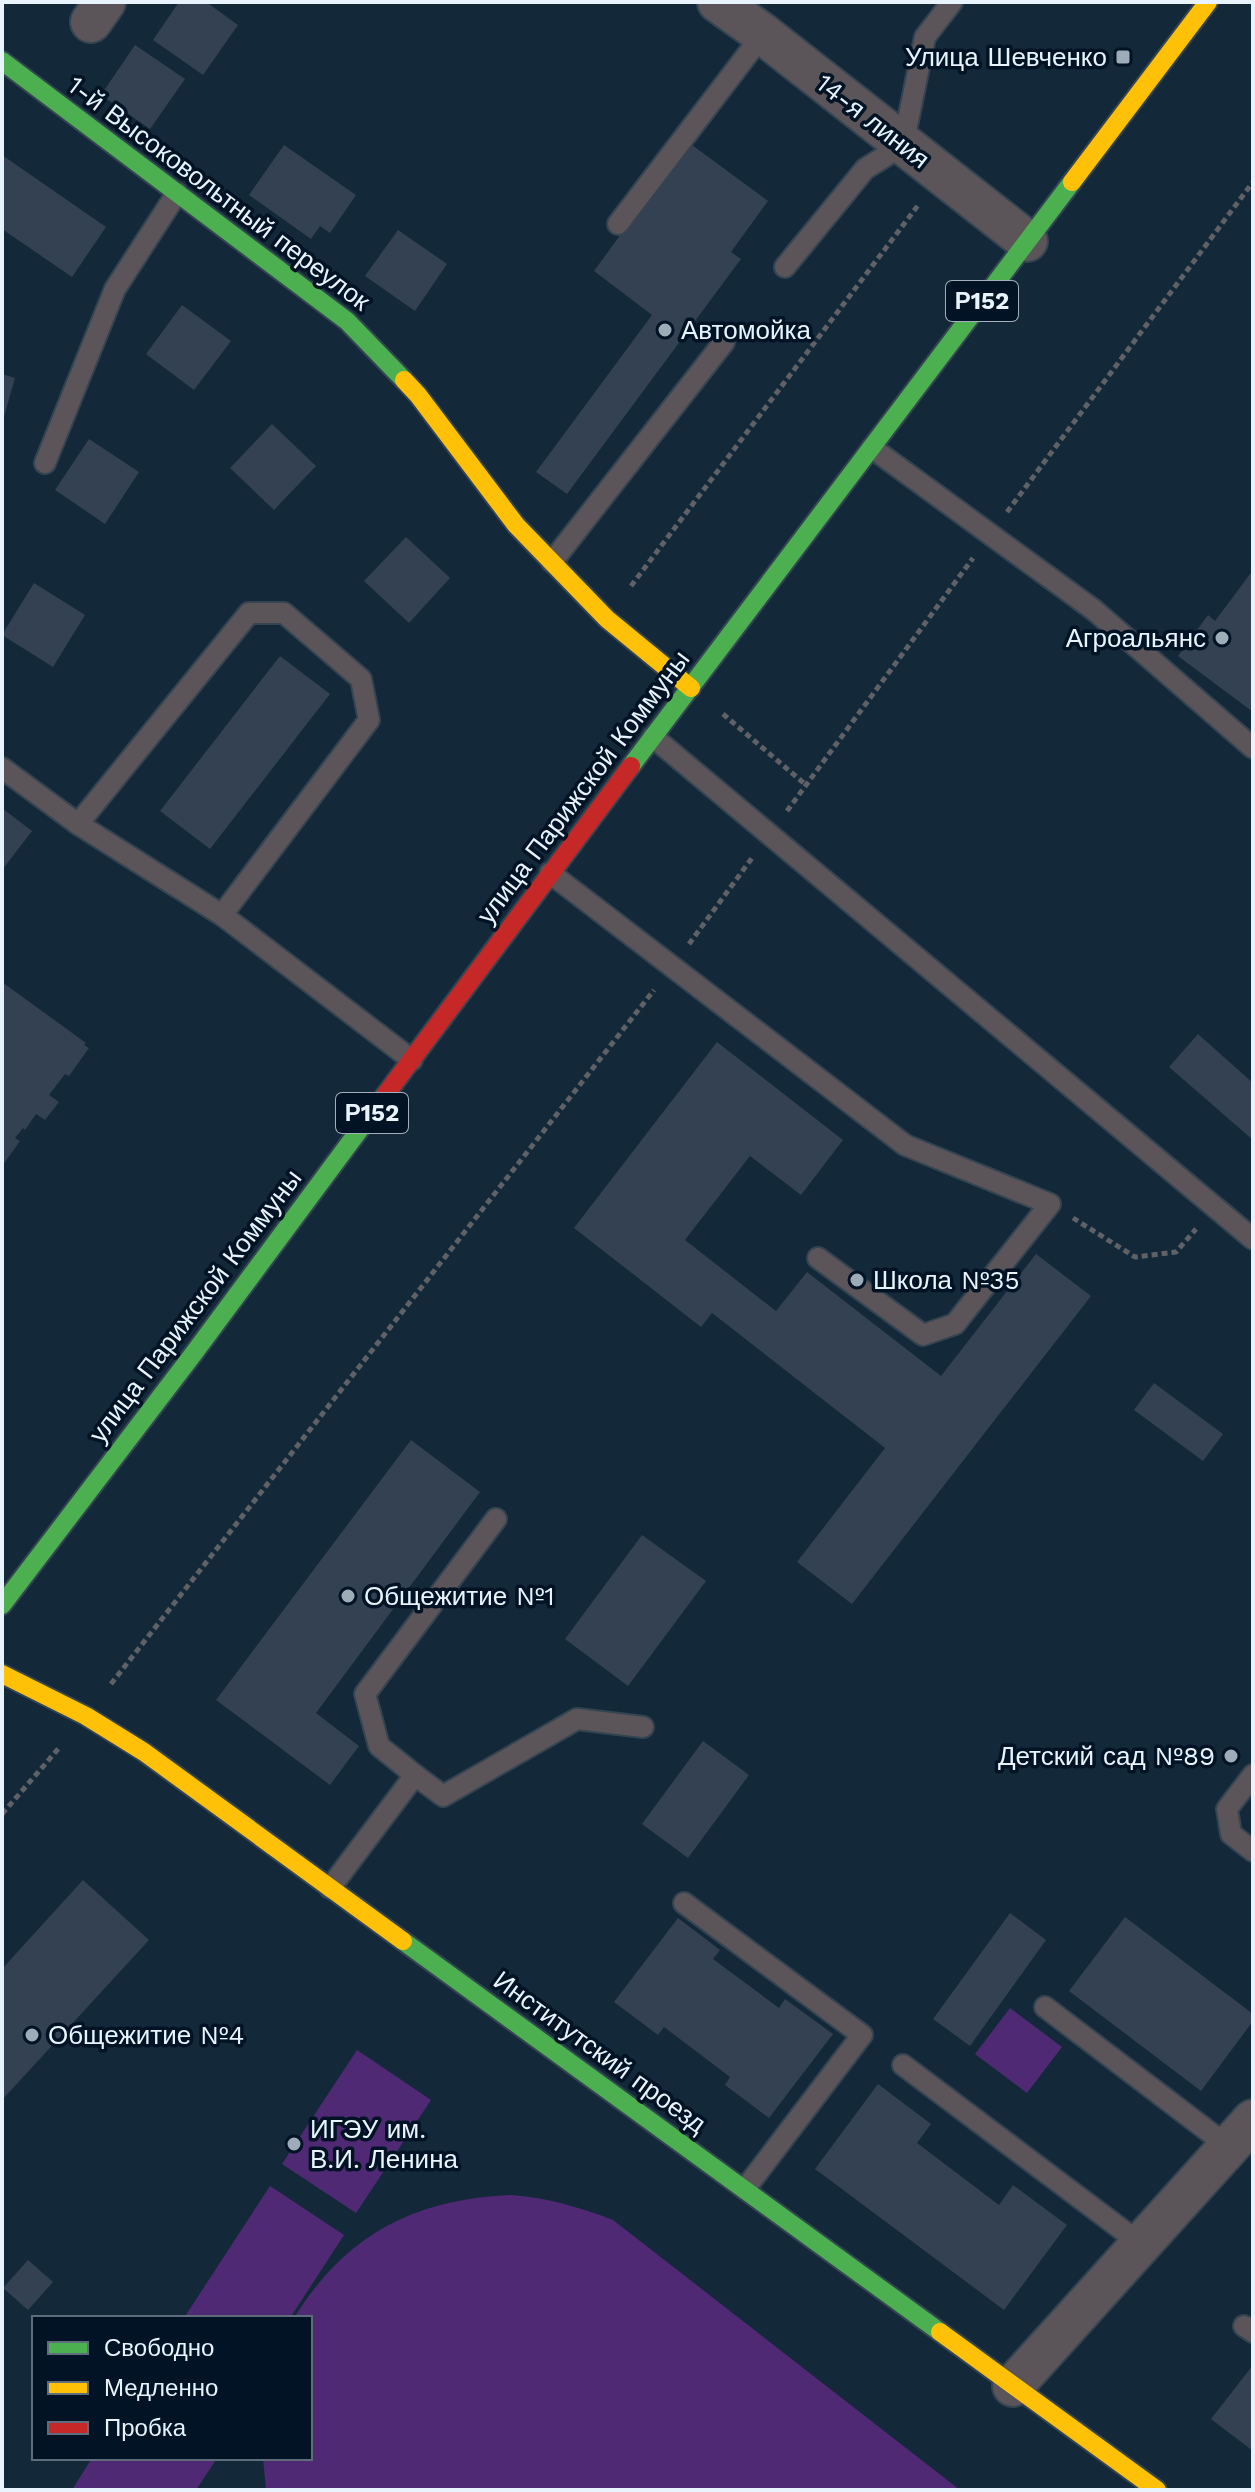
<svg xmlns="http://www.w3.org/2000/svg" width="1255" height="2492" font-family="'Work Sans',sans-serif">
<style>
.park{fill:#4f2973}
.building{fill:#334152}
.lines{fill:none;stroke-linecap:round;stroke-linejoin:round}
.lane-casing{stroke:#344451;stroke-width:24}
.street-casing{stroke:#344451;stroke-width:44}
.fast-casing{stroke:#344451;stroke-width:22}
.slow-casing{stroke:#344451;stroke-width:22}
.jam-casing{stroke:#344451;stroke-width:22}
.path{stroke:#606166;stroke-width:5;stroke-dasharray:6 4;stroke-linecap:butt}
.lane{stroke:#5b5559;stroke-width:20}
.street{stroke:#5b5559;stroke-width:40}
.fast{stroke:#4caf50;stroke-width:18}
.slow{stroke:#ffc107;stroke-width:18}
.jam{stroke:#c62828;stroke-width:18}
.poi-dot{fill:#9dacb8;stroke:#011324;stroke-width:3}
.labels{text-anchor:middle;stroke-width:7;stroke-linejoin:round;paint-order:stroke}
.shield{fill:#011324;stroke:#a3b0bc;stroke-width:2}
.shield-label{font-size:24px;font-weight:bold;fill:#e8f3fd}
.poi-label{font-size:26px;fill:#e8f3fd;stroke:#011324;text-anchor:start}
.street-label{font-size:26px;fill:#e8f3fd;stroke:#011324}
</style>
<rect width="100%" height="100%" fill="#132939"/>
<g class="park">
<polygon points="1010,2008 1062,2047 1027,2093 975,2054"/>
<polygon points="357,2050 431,2100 356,2213 282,2164"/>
<polygon points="270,2186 344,2235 290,2318 184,2318"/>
<path d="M512,2195C548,2198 579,2207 613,2220L960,2490H266L263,2458H310V2318H294C346,2234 415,2199 512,2195Z"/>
<polygon points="92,2458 217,2458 196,2490 72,2490"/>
</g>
<g class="building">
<polygon points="179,2 206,2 238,25 203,75 153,40"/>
<polygon points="135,45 185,79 150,129 101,95"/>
<polygon points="688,142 768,201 731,252 741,259 567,494 536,472 652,315 594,271"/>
<polygon points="284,145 356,195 330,233 320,226 311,239 249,195"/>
<polygon points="2,155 106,227 72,277 2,229"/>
<polygon points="398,230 447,264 415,311 365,276"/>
<polygon points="182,305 231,341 194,390 146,354"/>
<polygon points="2,374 15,378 3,420 2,420"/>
<polygon points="272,424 316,466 274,510 230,468"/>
<polygon points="89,439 139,472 105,524 55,490"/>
<polygon points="406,537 450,578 409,623 364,581"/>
<polygon points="1253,570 1253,712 1178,656 1208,615 1215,621"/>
<polygon points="34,583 85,615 53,667 2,635"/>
<polygon points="280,656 330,694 210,849 160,811"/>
<polygon points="2,808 32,831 2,870"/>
<polygon points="2,982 86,1043 84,1045 89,1048 69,1076 65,1074 49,1095 59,1102 45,1120 36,1114 25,1130 23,1128 15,1138 20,1141 2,1166"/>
<polygon points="1198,1034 1253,1083 1253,1140 1169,1067"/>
<polygon points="717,1042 843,1140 801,1195 750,1156 685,1240 776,1311 807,1272 941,1376 1036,1254 1091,1296 852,1604 797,1562 885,1448 712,1313 701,1327 574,1228"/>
<polygon points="1154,1383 1223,1434 1203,1461 1134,1410"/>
<polygon points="411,1440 480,1492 316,1713 359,1746 330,1785 216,1700"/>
<polygon points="642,1535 706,1581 628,1686 565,1639"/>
<polygon points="703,1741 749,1775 688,1858 642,1824"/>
<polygon points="83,1880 149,1940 2,2100 2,1969"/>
<polygon points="1010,1913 1046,1940 970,2046 933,2019"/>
<polygon points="1125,1917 1253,2014 1253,2021 1201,2091 1069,1991"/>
<polygon points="678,1918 720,1950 713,1959 779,2008 785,1999 833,2034 769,2118 725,2085 730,2077 664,2027 658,2035 614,2002"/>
<polygon points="878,2084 931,2124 917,2143 999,2205 1013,2185 1067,2225 1004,2310 815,2169"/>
<polygon points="28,2260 53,2282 28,2310 3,2288"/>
<polygon points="1253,2365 1253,2451 1211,2419"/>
</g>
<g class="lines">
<g class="lane-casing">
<g id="lane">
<polyline points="618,224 763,34"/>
<polyline points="785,267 865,169 903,145 925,37 952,2"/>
<polyline points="872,448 1094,610 1253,748"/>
<polyline points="45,463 115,289 177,193"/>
<polyline points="552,562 724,342"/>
<polyline points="653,737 1253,1239"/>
<polyline points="2,768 78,824 222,915 412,1060"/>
<polyline points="78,824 249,613 284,613 361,679 369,720 222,915"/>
<polyline points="550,873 905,1145 1050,1204 955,1324 923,1335 818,1258"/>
<polyline points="415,1775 443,1796 577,1719 643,1727"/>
<polyline points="1253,1775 1227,1809 1231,1834 1253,1851"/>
<polyline points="330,1888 415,1775 379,1746 365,1694 496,1519"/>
<polyline points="684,1903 862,2035 745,2189"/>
<polyline points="1045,2007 1229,2147"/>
<polyline points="903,2065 1141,2244"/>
<polyline points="1244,2326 1253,2332"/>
</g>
</g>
<g class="street-casing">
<g id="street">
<polyline points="718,2 763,34 1027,241"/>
<polyline points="91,22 105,2"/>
<polyline points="1013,2386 1253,2120"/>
</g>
</g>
<g class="fast-casing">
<g id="fast">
<polyline points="2,61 347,321 404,380"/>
<polyline points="631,766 1072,182"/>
<polyline points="2,1605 194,1353 386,1094"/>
<polyline points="403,1941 940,2332"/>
</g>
</g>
<g class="slow-casing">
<g id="slow">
<polyline points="1072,182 1208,2"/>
<polyline points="404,380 418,395 516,525 607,619 691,688"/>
<polyline points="2,1674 86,1716 144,1752 403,1941"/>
<polyline points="940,2332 1157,2490"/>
</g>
</g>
<g class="jam-casing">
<polyline id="jam" points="386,1094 631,766"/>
</g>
<g class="path">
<polyline points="1007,512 1253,182"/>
<polyline points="631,586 919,204"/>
<polyline points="723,714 806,785"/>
<polyline points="787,811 973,558"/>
<polyline points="689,944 752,858"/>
<polyline points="1073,1218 1135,1257 1176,1252 1196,1229"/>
<polyline points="111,1684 654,990"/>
<polyline points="2,1814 59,1748"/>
</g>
<use href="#lane" class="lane"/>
<use href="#street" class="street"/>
<use href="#fast" class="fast"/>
<use href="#slow" class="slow"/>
<use href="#jam" class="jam"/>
</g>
<g class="poi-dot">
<rect x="1115" y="49" width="16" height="16" rx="4"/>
<circle cx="665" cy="330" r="8"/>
<circle cx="1222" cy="638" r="8"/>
<circle cx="857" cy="1280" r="8"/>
<circle cx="348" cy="1596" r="8"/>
<circle cx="1231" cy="1756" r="8"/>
<circle cx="32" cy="2035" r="8"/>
<circle cx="294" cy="2144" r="8"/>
</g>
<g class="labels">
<g class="shield">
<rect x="946" y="281" width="72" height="40" rx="6"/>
<rect x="336" y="1093" width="72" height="40" rx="6"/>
</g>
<g class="shield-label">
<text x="982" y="309">Р152</text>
<text x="372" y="1121">Р152</text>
</g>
<g class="poi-label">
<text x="1107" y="66" text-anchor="end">Улица Шевченко</text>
<text x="681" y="339">Автомойка</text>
<text x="1206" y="647" text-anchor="end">Агроальянс</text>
<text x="873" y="1289">Школа №35</text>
<text x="364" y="1605">Общежитие №1</text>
<text x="1215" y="1765" text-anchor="end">Детский сад №89</text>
<text x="48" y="2044">Общежитие №4</text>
<text x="310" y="2138">ИГЭУ им.<tspan x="310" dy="30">В.И. Ленина</tspan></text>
</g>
<g class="street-label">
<text transform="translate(873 121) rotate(38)" y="9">14-я линия</text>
<text transform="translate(219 193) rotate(37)" y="9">1-й Высоковольтный переулок</text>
<text transform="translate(583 787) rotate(-53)" y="9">улица Парижской Коммуны</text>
<text transform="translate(195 1306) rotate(-53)" y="9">улица Парижской Коммуны</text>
<text transform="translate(600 2052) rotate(36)" y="9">Институтский проезд</text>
</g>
</g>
<rect width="1255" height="2492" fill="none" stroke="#e8f3fd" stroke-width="8"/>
<rect x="32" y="2316" width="280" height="144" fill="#011324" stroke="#5d6d7b" stroke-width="2"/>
<rect x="48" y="2342" width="40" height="12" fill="#4caf50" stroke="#5d6d7b" stroke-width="2"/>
<text x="104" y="2356" font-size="24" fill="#e8f3fd">Свободно</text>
<rect x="48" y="2382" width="40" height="12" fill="#ffc107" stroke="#5d6d7b" stroke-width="2"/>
<text x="104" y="2396" font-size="24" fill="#e8f3fd">Медленно</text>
<rect x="48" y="2422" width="40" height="12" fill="#c62828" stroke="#5d6d7b" stroke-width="2"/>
<text x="104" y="2436" font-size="24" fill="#e8f3fd">Пробка</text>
</svg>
